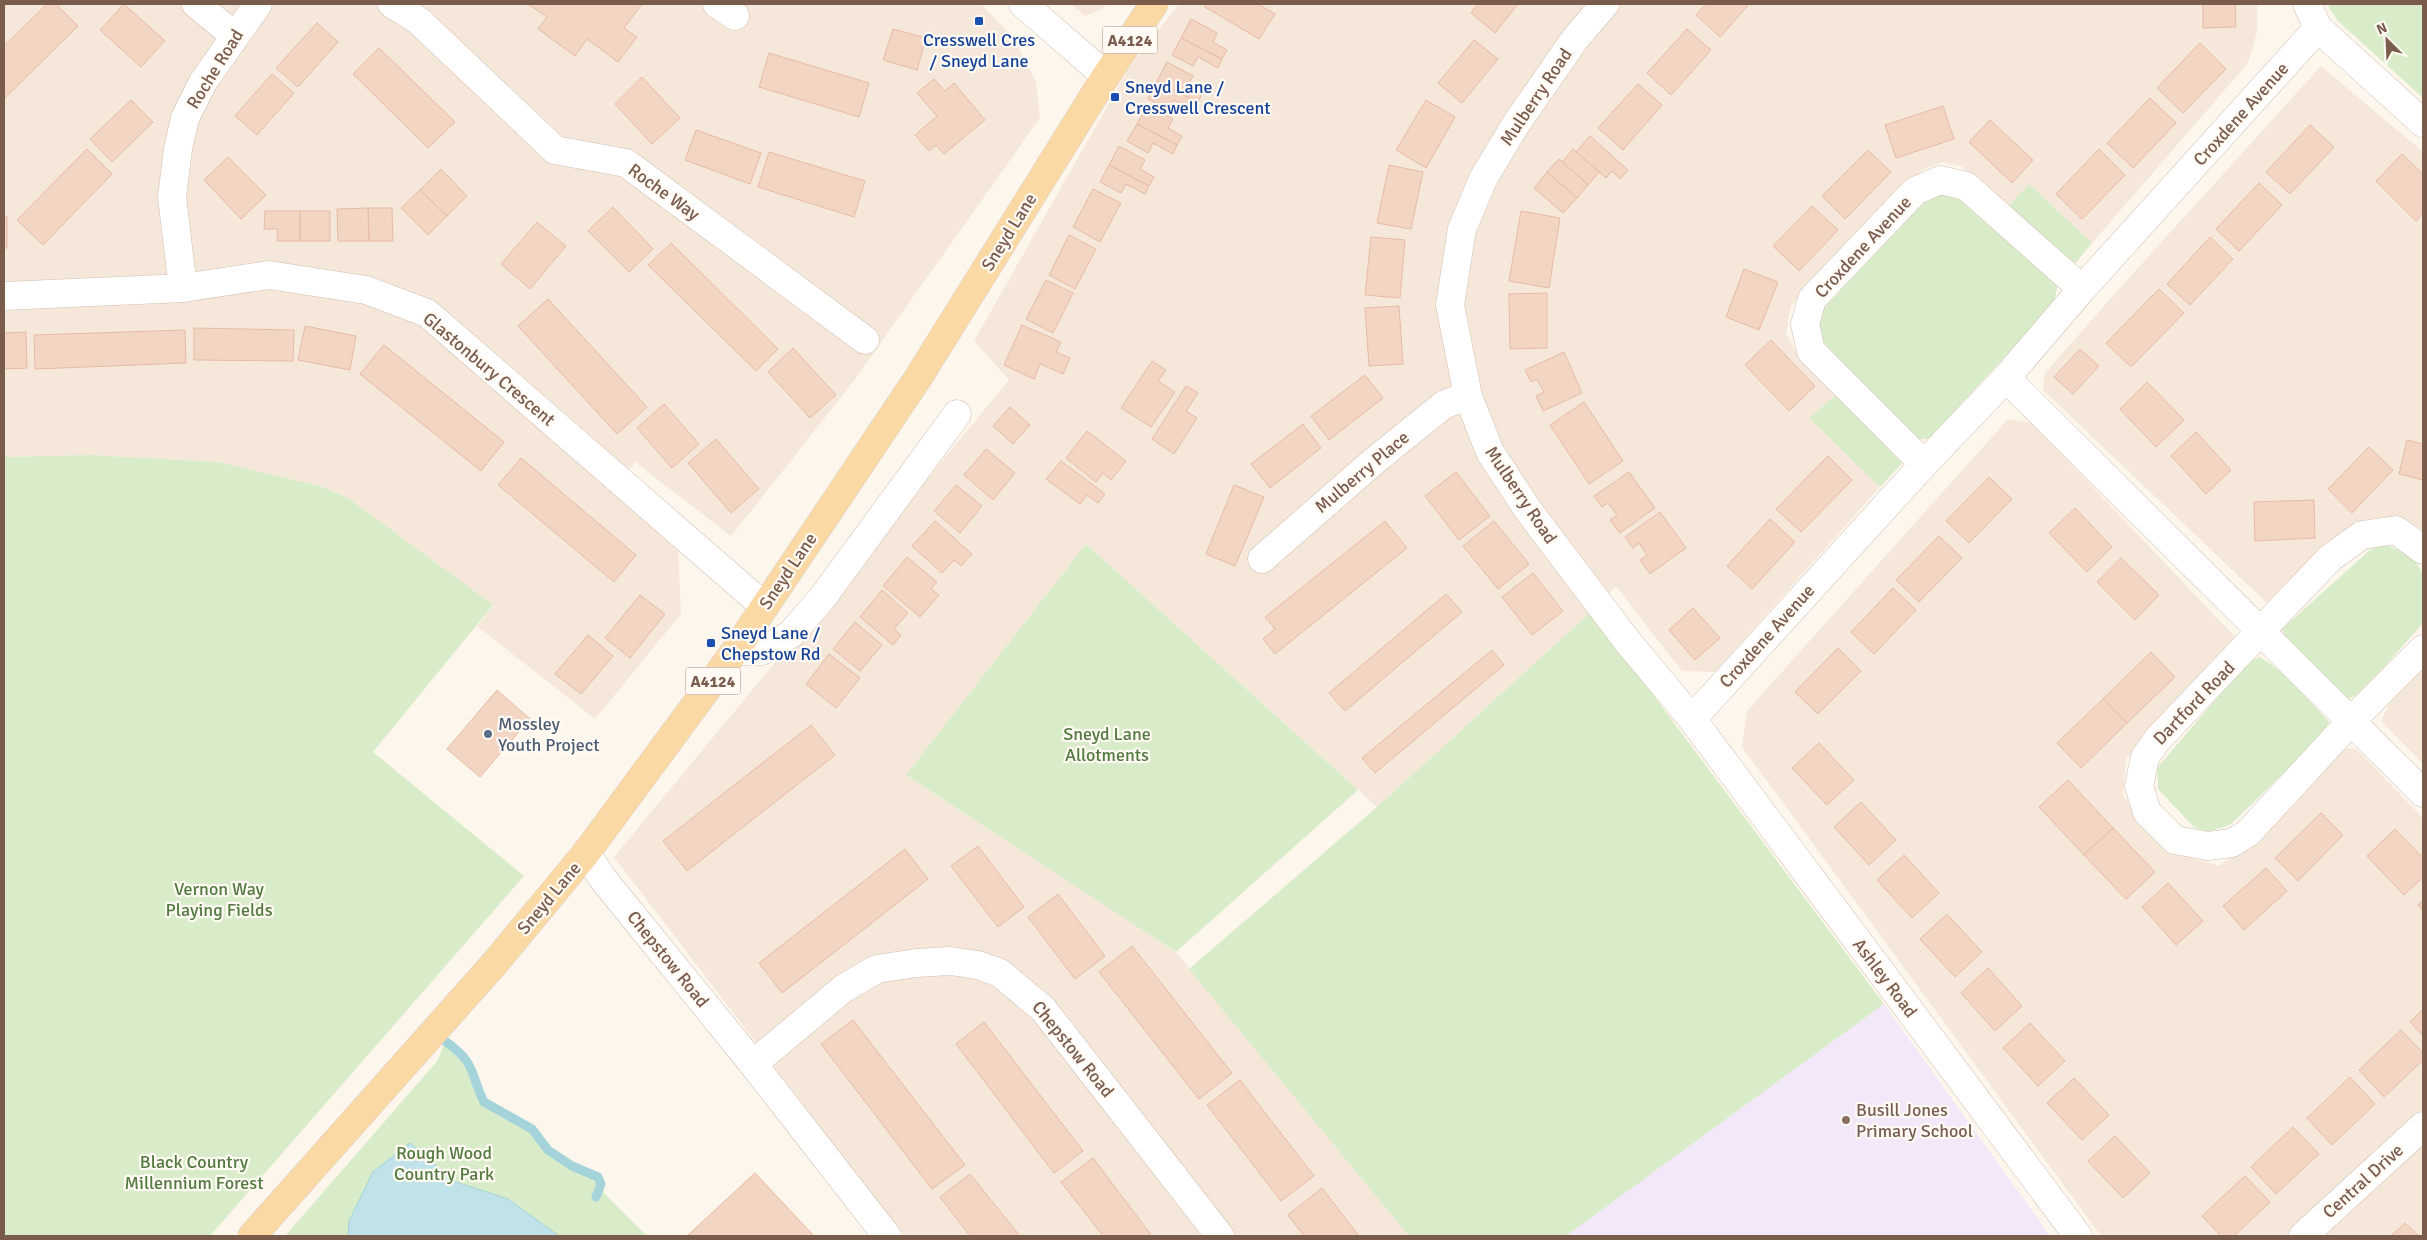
<svg xmlns="http://www.w3.org/2000/svg" width="2427" height="1240" font-family="Signika,sans-serif">
<style>
.residential{fill:#f5e8da}
.education{fill:#f3e8fa}
.green{fill:#d8ecc9}
.water{fill:#bfe3e8;stroke:#a5d3da}
.lines{fill:none;stroke-linecap:round;stroke-linejoin:round}
.stream{stroke:#a5d3da;stroke-width:9}
.building{fill:#f3d5c3;stroke:#e6bba3}
.minor-casing{stroke:#d1beb0;stroke-width:29}
.major-casing{stroke:#dad1cd;stroke-width:29}
.minor{stroke:#fff;stroke-width:28}
.major{stroke:#fbd9a5;stroke-width:28}
.transit-dot{fill:#1a4fb4;stroke:#fffaf3;stroke-width:2}
.service-dot{fill:#5c6f8a;stroke:#fffaf3;stroke-width:2}
.education-dot{fill:#8d6e63;stroke:#fffaf3;stroke-width:2}
.labels{text-anchor:middle;stroke-width:4.5;stroke-linejoin:round;paint-order:stroke}
.shield{fill:#fffaf3;stroke:#a28b7f;stroke-width:1}
.shield-label{font-size:16px;font-weight:bold;fill:#7a5c4d}
.transit-label{font-size:18px;fill:#164399;stroke:#fffaf3;text-anchor:start}
.street-label{font-size:18px;fill:#7a5c4d;stroke:#fffaf3}
.service-label{font-size:18px;fill:#4e5e75;stroke:#fffaf3;text-anchor:start}
.park-label{font-size:18px;fill:#537a41;stroke:#fffaf3}
.education-label{font-size:18px;fill:#785e54;stroke:#fffaf3;text-anchor:start}
</style>
<rect width="100%" height="100%" fill="#fdf6ec"/>
<g class="residential">
<polygon points="4,4 981,4 1014,38 1036,82 1040,118 850,386 731,536 635,462 612,492 678,547 681,614 595,719 477,626 493,606 348,498 320,486 218,462 91,455 4,457"/>
<polygon points="1071,4 1107,4 1103,8 1085,16"/>
<polygon points="1179,4 2257,4 2257,32 2248,63 2092,243 2029,184 2008,206 1961,166 1943,162 1923,169 1791,306 1786,334 1797,353 1836,395 1809,418 1880,487 1715,672 1682,671 1616,586 1591,612 1377,807 1086,544 906,775 1176,952 1409,1236 904,1236 614,857 1009,380 974,341 1129,68"/>
<polygon points="2321,66 2423,152 2423,530 2404,520 2373,518 2346,531 2267,603 2043,390 2045,373 2127,280"/>
<polygon points="2008,419 2032,423 2235,637 2126,759 2123,795 2141,822 2162,844 2187,856 2219,866 2240,851 2341,749 2356,749 2423,818 2423,1236 2101,1236 1742,747 1747,711"/>
<polygon points="2423,663 2423,764 2381,721 2392,700"/>
</g>
<polygon class="education" points="1884,1004 2050,1236 1566,1236"/>
<g class="green">
<polygon points="2327,4 2423,4 2423,98 2338,21"/>
<polygon points="2029,184 2092,243 2073,266 2008,206"/>
<polygon points="1945,192 1959,196 2058,281 2054,303 1929,439 1916,439 1819,338 1815,323 1824,308 1930,196"/>
<polygon points="1836,395 1902,463 1880,487 1809,418"/>
<polygon points="91,455 218,462 320,486 348,498 493,605 373,752 524,876 210,1236 4,1236 4,457"/>
<polygon points="1086,544 1358,790 1176,952 906,775"/>
<polygon points="2388,545 2413,558 2423,574 2423,623 2361,693 2348,699 2289,643 2282,629 2371,549"/>
<polygon points="1591,612 1884,1004 1566,1236 1409,1236 1189,969 1377,807"/>
<polygon points="2260,657 2286,675 2329,722 2320,738 2230,825 2207,832 2194,827 2158,789 2157,768 2247,663"/>
<path d="M445,1041C477,1064 469,1071 484,1102L532,1129L548,1150L572,1166L598,1177L604,1193L647,1236H285L438,1060Z"/>
</g>
<polygon class="water" points="410,1143 453,1181 508,1199 559,1236 348,1236 349,1221 373,1172"/>
<g class="lines">
<path class="stream" d="M445,1041C477,1064 469,1071 484,1102L532,1129L548,1150L572,1166L598,1177L601,1184L596,1197"/>
</g>
<g class="building">
<polygon points="47,4 56,4 78,26 4,99 4,46"/>
<polygon points="124,4 165,41 141,67 100,30"/>
<polygon points="528,4 642,4 624,28 637,37 618,62 587,39 575,56 538,29 547,17"/>
<polygon points="1207,4 1258,4 1275,14 1259,39 1205,7"/>
<polygon points="1478,4 1518,4 1495,33 1471,13"/>
<polygon points="1706,4 1749,4 1720,37 1696,15"/>
<polygon points="2203,4 2235,4 2236,27 2203,28"/>
<polygon points="1191,19 1217,33 1213,42 1227,50 1222,59 1181,38"/>
<polygon points="317,23 338,42 298,87 276,68"/>
<polygon points="893,29 926,38 917,70 883,60"/>
<polygon points="1687,29 1711,50 1671,95 1647,73"/>
<polygon points="1181,38 1222,59 1218,68 1198,57 1193,66 1172,55"/>
<polygon points="1474,40 1498,59 1462,103 1438,83"/>
<polygon points="2200,43 2226,69 2183,113 2157,88"/>
<polygon points="379,48 455,122 428,148 353,74"/>
<polygon points="769,53 869,83 859,117 759,87"/>
<polygon points="1167,62 1193,76 1188,86 1202,93 1198,103 1157,81"/>
<polygon points="272,74 294,93 257,135 235,116"/>
<polygon points="642,77 680,118 652,144 615,104"/>
<polygon points="934,79 945,91 954,83 985,120 944,154 936,145 929,151 915,135 937,116 917,93"/>
<polygon points="1157,81 1198,103 1193,110 1174,100 1169,110 1148,99"/>
<polygon points="1638,84 1662,105 1623,150 1598,128"/>
<polygon points="2150,98 2176,123 2133,168 2107,143"/>
<polygon points="131,100 153,122 112,162 90,139"/>
<polygon points="1426,100 1455,117 1426,168 1396,150"/>
<polygon points="1147,105 1173,119 1168,128 1182,136 1177,145 1137,124"/>
<polygon points="1943,106 1954,139 1896,158 1885,125"/>
<polygon points="1990,120 2033,160 2012,183 1969,142"/>
<polygon points="1137,124 1177,145 1173,154 1153,143 1148,153 1127,141"/>
<polygon points="2310,125 2334,147 2290,194 2266,172"/>
<polygon points="696,130 761,153 750,184 685,160"/>
<polygon points="1590,136 1628,170 1620,179 1612,171 1606,178 1576,152"/>
<polygon points="1119,146 1145,160 1140,169 1154,177 1149,186 1109,165"/>
<polygon points="87,149 112,174 43,245 17,220"/>
<polygon points="1573,149 1599,172 1588,185 1562,162"/>
<polygon points="2099,149 2125,175 2082,219 2056,194"/>
<polygon points="1868,150 1891,172 1845,219 1822,196"/>
<polygon points="769,152 865,181 854,217 758,187"/>
<polygon points="2402,154 2423,174 2423,213 2416,221 2376,181"/>
<polygon points="228,157 266,195 241,219 204,180"/>
<polygon points="1559,159 1588,185 1577,198 1547,172"/>
<polygon points="1109,165 1149,186 1145,194 1126,184 1121,193 1100,182"/>
<polygon points="1389,165 1423,172 1411,229 1377,223"/>
<polygon points="441,169 467,196 447,216 420,190"/>
<polygon points="1547,172 1577,198 1563,213 1534,188"/>
<polygon points="2259,183 2282,205 2239,251 2216,229"/>
<polygon points="1093,189 1121,203 1100,242 1073,227"/>
<polygon points="420,190 447,216 428,235 401,208"/>
<polygon points="1812,206 1838,230 1799,271 1773,246"/>
<polygon points="613,207 653,249 629,272 588,231"/>
<polygon points="368,208 392,208 393,241 369,241"/>
<polygon points="368,208 369,241 338,241 337,209"/>
<polygon points="265,211 300,211 300,241 277,241 278,229 264,229"/>
<rect x="300" y="211" width="30" height="30"/>
<polygon points="1521,211 1560,218 1549,288 1509,281"/>
<rect x="4" y="217" width="3" height="31"/>
<polygon points="537,222 566,246 530,289 501,264"/>
<polygon points="1069,235 1096,249 1075,289 1049,275"/>
<polygon points="1371,237 1405,240 1400,298 1365,295"/>
<polygon points="2210,237 2233,259 2190,305 2167,284"/>
<polygon points="671,243 778,349 756,371 648,265"/>
<polygon points="1744,269 1778,282 1759,330 1726,317"/>
<polygon points="1046,280 1073,293 1053,333 1026,319"/>
<polygon points="2159,289 2184,313 2131,367 2106,343"/>
<polygon points="1547,293 1547,348 1510,349 1509,294"/>
<polygon points="548,299 647,407 617,434 518,326"/>
<polygon points="1399,306 1403,364 1369,366 1365,308"/>
<polygon points="1022,325 1061,342 1056,352 1070,358 1063,374 1040,364 1034,379 1004,365"/>
<polygon points="305,326 356,336 350,370 298,360"/>
<polygon points="194,328 294,330 293,361 194,360"/>
<polygon points="185,330 186,363 35,369 34,335"/>
<polygon points="26,332 27,368 4,369 4,333"/>
<polygon points="1771,340 1815,386 1789,411 1745,365"/>
<polygon points="384,345 504,442 481,471 360,374"/>
<polygon points="793,348 836,395 810,418 768,372"/>
<polygon points="2080,349 2099,366 2073,394 2054,377"/>
<polygon points="1564,352 1582,393 1543,411 1536,396 1544,392 1537,379 1531,382 1525,370"/>
<polygon points="1152,361 1166,370 1158,381 1175,392 1151,427 1121,408"/>
<polygon points="1365,375 1383,398 1329,440 1311,416"/>
<polygon points="2147,382 2184,420 2156,447 2120,409"/>
<polygon points="1186,386 1198,393 1186,411 1197,418 1174,454 1152,439"/>
<polygon points="1584,402 1623,461 1589,484 1550,425"/>
<polygon points="664,404 699,444 672,468 637,428"/>
<polygon points="1010,407 1030,425 1013,444 993,426"/>
<polygon points="1303,424 1321,448 1270,488 1251,464"/>
<polygon points="1087,431 1126,461 1111,480 1103,473 1096,482 1066,458"/>
<polygon points="2196,432 2231,470 2206,494 2171,456"/>
<polygon points="716,439 759,489 731,513 688,463"/>
<polygon points="2407,440 2423,444 2423,480 2399,474"/>
<polygon points="2369,447 2393,470 2352,513 2328,489"/>
<polygon points="986,449 1015,473 993,500 964,475"/>
<polygon points="1828,456 1852,480 1801,532 1776,509"/>
<polygon points="521,458 636,555 614,582 498,485"/>
<polygon points="1061,461 1105,494 1098,503 1087,495 1080,504 1046,479"/>
<polygon points="1456,472 1490,516 1459,540 1425,496"/>
<polygon points="1629,472 1655,508 1620,533 1610,520 1617,515 1608,503 1602,507 1594,496"/>
<polygon points="1989,477 2012,499 1969,543 1946,521"/>
<polygon points="956,485 982,506 960,533 934,511"/>
<polygon points="1234,485 1264,497 1235,566 1206,554"/>
<polygon points="2314,500 2315,538 2255,541 2254,502"/>
<polygon points="2075,508 2112,547 2087,572 2049,533"/>
<polygon points="1660,512 1686,548 1650,574 1640,560 1647,555 1639,543 1633,548 1625,537"/>
<polygon points="1770,519 1795,542 1752,589 1727,566"/>
<polygon points="935,521 972,554 961,566 954,560 942,573 912,546"/>
<polygon points="1385,521 1407,548 1275,654 1263,639 1275,629 1265,617"/>
<polygon points="1494,521 1529,564 1498,589 1463,546"/>
<polygon points="1939,536 1962,558 1919,602 1896,580"/>
<polygon points="907,557 937,582 931,589 939,595 920,617 883,586"/>
<polygon points="2121,558 2159,595 2135,620 2097,582"/>
<polygon points="1533,573 1563,611 1532,635 1502,597"/>
<polygon points="1893,588 1916,610 1874,654 1851,632"/>
<polygon points="882,590 908,613 894,629 901,635 893,645 860,617"/>
<polygon points="1446,594 1462,612 1345,711 1329,693"/>
<polygon points="640,595 665,614 630,658 605,638"/>
<polygon points="1693,608 1720,638 1695,660 1669,630"/>
<polygon points="855,622 882,645 860,671 833,649"/>
<polygon points="588,635 613,656 581,694 555,674"/>
<polygon points="1838,648 1861,671 1818,714 1795,692"/>
<polygon points="1492,650 1504,665 1375,773 1362,758"/>
<polygon points="2151,652 2175,677 2127,723 2103,699"/>
<polygon points="829,654 860,678 836,708 806,684"/>
<polygon points="497,690 530,719 480,777 447,749"/>
<polygon points="2103,699 2127,723 2081,768 2057,743"/>
<polygon points="811,725 835,755 687,871 663,841"/>
<polygon points="1819,743 1854,780 1827,805 1792,768"/>
<polygon points="2068,780 2113,828 2084,855 2039,807"/>
<polygon points="1861,802 1896,840 1869,865 1834,827"/>
<polygon points="2321,813 2343,835 2298,881 2275,858"/>
<polygon points="2113,828 2155,872 2126,899 2084,855"/>
<polygon points="2395,829 2423,858 2423,877 2404,895 2367,856"/>
<polygon points="978,846 1024,907 998,927 951,866"/>
<polygon points="905,849 928,879 782,993 759,963"/>
<polygon points="1904,855 1939,893 1912,918 1877,880"/>
<polygon points="2266,868 2287,891 2244,930 2223,906"/>
<polygon points="2168,883 2203,921 2176,945 2142,907"/>
<polygon points="1058,894 1105,956 1075,979 1028,917"/>
<polygon points="2423,900 2423,911 2418,905"/>
<polygon points="1947,914 1982,952 1955,977 1920,939"/>
<polygon points="1132,946 1232,1073 1199,1099 1099,972"/>
<polygon points="1988,968 2022,1006 1995,1031 1961,993"/>
<polygon points="2423,1009 2423,1036 2410,1022"/>
<polygon points="853,1020 965,1165 932,1189 821,1044"/>
<polygon points="984,1022 1083,1151 1054,1173 956,1044"/>
<polygon points="2030,1023 2065,1061 2038,1086 2003,1048"/>
<polygon points="2401,1030 2423,1053 2423,1060 2384,1097 2359,1070"/>
<polygon points="2350,1077 2375,1104 2332,1145 2307,1118"/>
<polygon points="2074,1078 2109,1115 2082,1140 2047,1103"/>
<polygon points="1240,1080 1314,1176 1281,1201 1207,1105"/>
<polygon points="2293,1127 2319,1154 2276,1194 2251,1167"/>
<polygon points="2115,1136 2150,1173 2123,1198 2088,1161"/>
<polygon points="1093,1158 1152,1236 1103,1236 1061,1182"/>
<polygon points="755,1173 814,1236 687,1236"/>
<polygon points="970,1174 1020,1236 970,1236 940,1197"/>
<polygon points="2245,1176 2270,1202 2234,1236 2221,1236 2202,1216"/>
<polygon points="1322,1188 1359,1236 1304,1236 1288,1215"/>
<polygon points="2405,1223 2419,1236 2391,1236"/>
</g>
<g class="lines">
<g class="minor-casing">
<g id="minor">
<polyline points="196,4 235,36"/>
<polyline points="392,4 419,21 555,150 626,163 865,340"/>
<polyline points="717,4 735,16"/>
<polyline points="1023,4 1106,76"/>
<polyline points="1605,4 1575,39 1516,124 1483,179 1462,229 1450,305 1468,396 1490,452 1528,510 1628,642 1692,719 2078,1236"/>
<polyline points="2307,4 2318,28 2423,123"/>
<polyline points="183,288 172,197 178,149 185,118 203,82 258,4"/>
<polyline points="4,296 183,288 269,275 366,290 427,313 764,606"/>
<polyline points="2006,378 2423,793"/>
<polyline points="1924,464 1811,351 1805,324 1812,299 1915,191 1940,180 1966,186 2082,289"/>
<polyline points="2423,550 2396,530 2362,535 2330,558 2157,740 2145,757 2139,786 2147,812 2175,840 2208,846 2232,843 2248,833 2352,720 2423,649"/>
<polyline points="1262,559 1373,462 1426,419 1445,404 1468,396"/>
<polyline points="735,651 762,651 791,634 823,597 957,414"/>
<polyline points="1692,719 1924,464 2006,378 2082,289 2318,28"/>
<polyline points="586,853 603,879 753,1064 887,1236"/>
<polyline points="753,1064 844,988 877,969 916,963 950,961 978,965 1000,973 1043,1009 1220,1236"/>
<polyline points="2303,1236 2423,1126"/>
</g>
</g>
<g class="major-casing">
<polyline id="major" points="252,1236 495,963 586,853 735,651 918,378 1106,76 1154,4"/>
</g>
<use href="#minor" class="minor"/>
<use href="#major" class="major"/>
</g>
<g class="transit-dot">
<rect x="974" y="16" width="10" height="10" rx="2.5"/>
<rect x="1110" y="92" width="10" height="10" rx="2.5"/>
<rect x="706" y="638" width="10" height="10" rx="2.5"/>
</g>
<circle class="service-dot" cx="488" cy="734" r="5"/>
<circle class="education-dot" cx="1846" cy="1120" r="5"/>
<g class="labels">
<g class="shield">
<rect x="1102.5" y="26.5" width="55" height="27" rx="4"/>
<rect x="685.5" y="667.5" width="55" height="27" rx="4"/>
</g>
<g class="shield-label">
<text x="1130" y="46">A4124</text>
<text x="713" y="687">A4124</text>
</g>
<g class="transit-label">
<text x="979" y="46" text-anchor="middle">Cresswell Cres<tspan x="979" dy="21">/ Sneyd Lane</tspan></text>
<text x="1125" y="93">Sneyd Lane /<tspan x="1125" dy="21">Cresswell Crescent</tspan></text>
<text x="721" y="639">Sneyd Lane /<tspan x="721" dy="21">Chepstow Rd</tspan></text>
</g>
<g class="street-label">
<text transform="translate(215 69) rotate(-58)" y="6">Roche Road</text>
<text transform="translate(1536 97) rotate(-56)" y="6">Mulberry Road</text>
<text transform="translate(2241 114) rotate(-48)" y="6">Croxdene Avenue</text>
<text transform="translate(664 192) rotate(36)" y="6">Roche Way</text>
<text transform="translate(1009 232) rotate(-58)" y="6">Sneyd Lane</text>
<text transform="translate(1863 247) rotate(-47)" y="6">Croxdene Avenue</text>
<text transform="translate(489 369) rotate(40)" y="6">Glastonbury Crescent</text>
<text transform="translate(1362 472) rotate(-40)" y="6">Mulberry Place</text>
<text transform="translate(1521 495) rotate(56)" y="6">Mulberry Road</text>
<text transform="translate(788 571) rotate(-56)" y="6">Sneyd Lane</text>
<text transform="translate(1767 636) rotate(-48)" y="6">Croxdene Avenue</text>
<text transform="translate(2194 703) rotate(-46)" y="6">Dartford Road</text>
<text transform="translate(549 898) rotate(-50)" y="6">Sneyd Lane</text>
<text transform="translate(668 959) rotate(51)" y="6">Chepstow Road</text>
<text transform="translate(1885 978) rotate(53)" y="6">Ashley Road</text>
<text transform="translate(1073 1049) rotate(51)" y="6">Chepstow Road</text>
<text transform="translate(2363 1181) rotate(-42)" y="6">Central Drive</text>
</g>
<g class="service-label">
<text x="498" y="730">Mossley<tspan x="498" dy="21">Youth Project</tspan></text>
</g>
<g class="park-label">
<text x="1107" y="740">Sneyd Lane<tspan x="1107" dy="21">Allotments</tspan></text>
<text x="219" y="895">Vernon Way<tspan x="219" dy="21">Playing Fields</tspan></text>
<text x="444" y="1159">Rough Wood<tspan x="444" dy="21">Country Park</tspan></text>
<text x="194" y="1168">Black Country<tspan x="194" dy="21">Millennium Forest</tspan></text>
</g>
<g class="education-label">
<text x="1856" y="1116">Busill Jones<tspan x="1856" dy="21">Primary School</tspan></text>
</g>
</g>
<rect width="2427" height="1240" fill="none" stroke="#7a5c4d" stroke-width="10"/>
<g transform="translate(2387 40) rotate(336)" stroke="#fffaf3" stroke-width="4" paint-order="stroke">
<path d="M0-4L9 19L0 12L-9 19Z" fill="#7a5c4d"/>
<text y="-8" font-size="14" font-weight="bold" text-anchor="middle" fill="#7a5c4d">N</text>
</g>
</svg>
